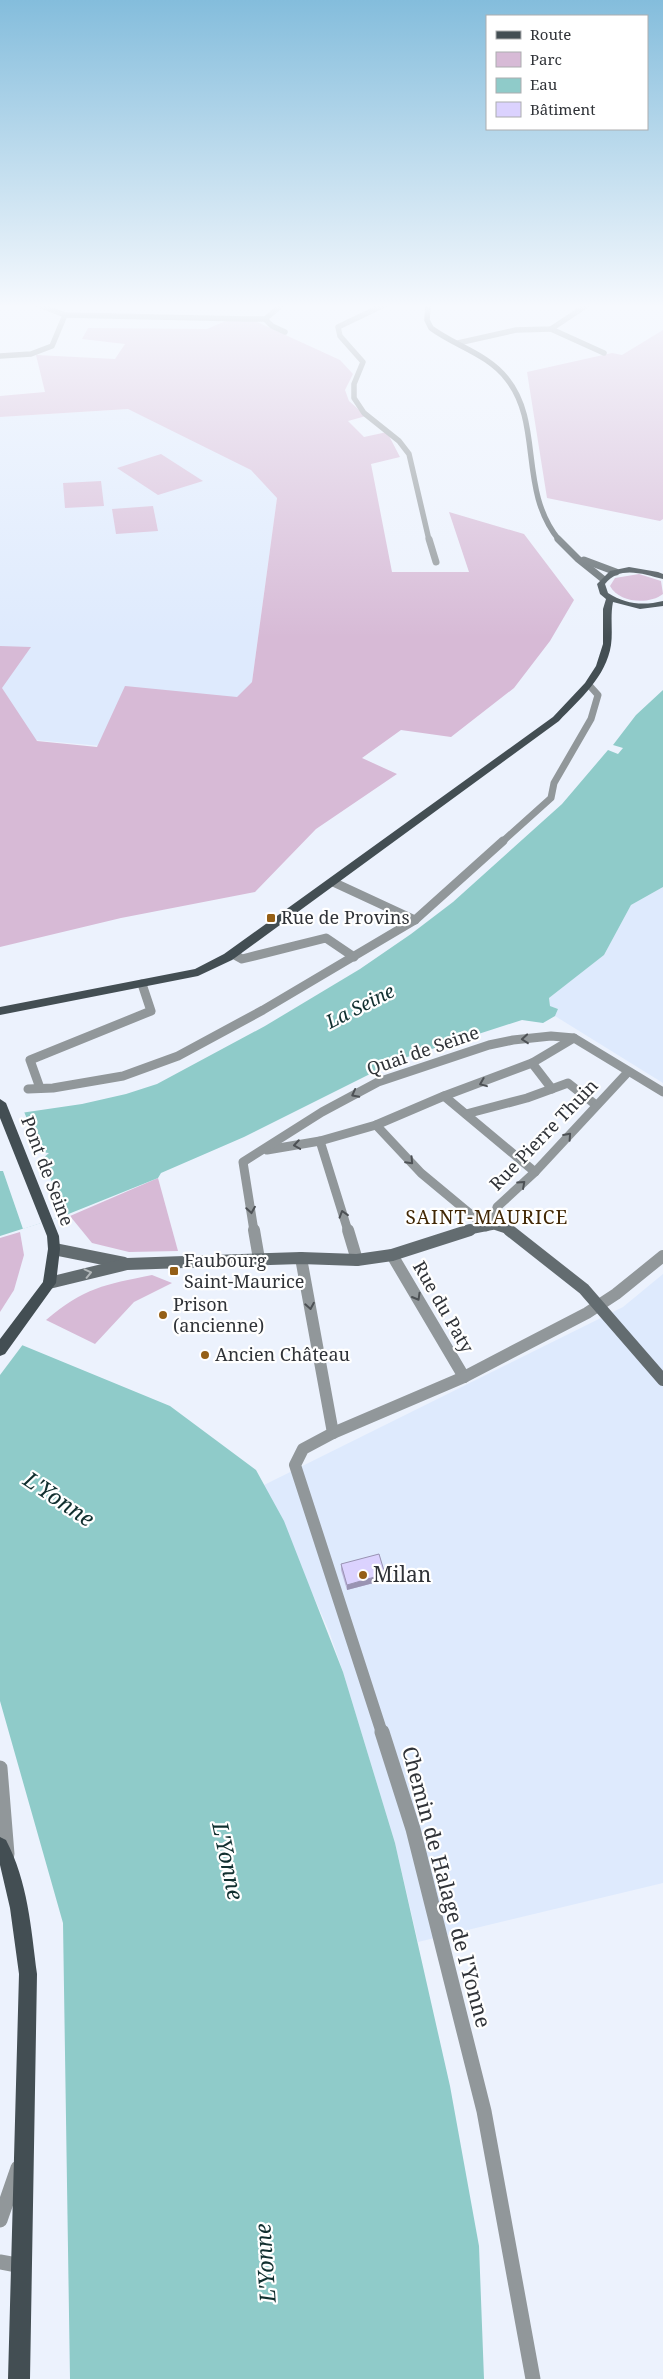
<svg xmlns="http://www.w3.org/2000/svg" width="663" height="2379" font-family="'Noto Serif',serif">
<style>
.built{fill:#deeafd}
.green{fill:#d7bad6}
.water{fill:#8fcbc9}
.pier{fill:#ecf2fd}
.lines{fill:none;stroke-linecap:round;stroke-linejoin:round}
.street-far4{stroke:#91979a;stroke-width:5.5}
.street-far3{stroke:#91979a;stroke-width:7}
.street-far2{stroke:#91979a;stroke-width:9}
.street-far1{stroke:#91979a;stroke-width:12}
.street{stroke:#91979a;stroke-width:15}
.secondary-far3{stroke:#636c70;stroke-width:5.5}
.secondary-far2{stroke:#636c70;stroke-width:7}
.secondary-far1{stroke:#636c70;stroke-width:9}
.secondary{stroke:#636c70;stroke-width:12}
.primary{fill:#434e53;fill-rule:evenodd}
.wall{fill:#bcb5da}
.shaded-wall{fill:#9993b2}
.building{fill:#dbd2fe;stroke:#9993b2}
.oneway{stroke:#4d5155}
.oneway2{stroke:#b1b6b8}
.poi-dot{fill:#955f16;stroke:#fff;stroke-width:2}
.labels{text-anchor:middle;stroke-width:4.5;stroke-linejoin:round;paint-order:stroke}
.poi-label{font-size:18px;fill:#303338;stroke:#fff;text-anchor:start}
.street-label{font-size:18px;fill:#303338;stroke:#fff}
.water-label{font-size:19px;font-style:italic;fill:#112f2f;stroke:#fff}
.neighbourhood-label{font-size:19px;letter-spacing:1px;fill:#412705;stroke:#fff}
.near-poi-label{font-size:21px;fill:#303338;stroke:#fff;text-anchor:start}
.near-street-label{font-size:21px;fill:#303338;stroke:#fff}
.near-water-label{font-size:22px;font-style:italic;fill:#112f2f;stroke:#fff}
</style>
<rect width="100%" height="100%" fill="#ecf2fd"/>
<g class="built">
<polygon points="128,409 280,476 252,682 238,697 158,751 0,737 0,417"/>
<polygon points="663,887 663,1083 555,1016 558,1009 550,1006 549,998 604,955 631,905"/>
<polygon points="663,1274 663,1883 418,1942 395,1843 343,1672 329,1631 264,1485 623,1307"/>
</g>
<g class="green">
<polygon points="228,320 255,321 340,360 353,374 345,390 349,401 366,416 348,421 364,437 387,432 400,457 371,464 392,572 469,572 449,512 524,534 574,600 550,641 514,688 451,737 401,730 362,758 397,774 316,829 255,892 121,918 0,947 0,646 31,647 2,688 37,741 97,747 125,686 237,697 252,682 277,498 251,470 128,409 0,417 0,396 45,392 36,355 115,359 125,344 82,339 88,328 207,329"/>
<polygon points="663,330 663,519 660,521 547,498 527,372 612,353 622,355"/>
<polygon points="161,454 203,481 158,495 117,468"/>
<polygon points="101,481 104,506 65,508 63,483"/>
<polygon points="153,506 158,531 116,534 112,509"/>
<path d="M639,574L661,581L663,594C649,605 619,603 610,586L615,578Z"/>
<polygon points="158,1178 178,1251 129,1252 92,1243 70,1216"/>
<polygon points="20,1232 24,1255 14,1290 0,1312 0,1238"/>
<path d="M152,1275L172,1283L134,1302L95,1344L46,1320C85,1287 104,1285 152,1275Z"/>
</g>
<g class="water">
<polygon points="663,690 663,887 631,905 604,955 549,998 550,1006 558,1009 555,1016 543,1023 522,1020 398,1060 244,1137 161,1173 158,1178 66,1215 0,1236 0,1116 82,1104 126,1094 157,1084 265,1026 360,969 411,934 453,902 562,804 608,750 618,754 623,748 613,745 636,715"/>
<polygon points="0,1336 170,1406 256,1470 284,1521 343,1672 395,1843 450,2086 479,2246 484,2379 70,2379 63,1923 0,1701"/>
</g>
<g class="pier">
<polygon points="23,1109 40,1152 49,1153 42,1159 66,1215 23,1229 3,1171 0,1171 0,1114"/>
<polygon points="0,1333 24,1343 0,1375"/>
</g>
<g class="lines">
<g class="street-far4">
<polyline points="39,305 65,315 247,319 265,319 282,305"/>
<polyline points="384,305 338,327 340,336 363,362 354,384 354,398 364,413 399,441 409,454 429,540"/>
<polyline points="265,319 272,326 285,332"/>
<polyline points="551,329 604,353"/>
<polyline points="458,343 516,330 551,329 587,305"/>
<polyline points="0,356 31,354 52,346 65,315"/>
</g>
<g class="street-far3">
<polyline points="429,539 436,562"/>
<polyline points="502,842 551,798 554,783 591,719 598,695 589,685"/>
</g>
<g class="street-far2">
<polyline points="333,882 415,920"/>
<polyline points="233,954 242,959 326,938 354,957"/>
<polyline points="532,1063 552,1089"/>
<polyline points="40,1088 30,1060 151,1011 142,984"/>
<polyline points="28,1089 53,1088 123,1076 178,1056 263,1010 415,920 503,841"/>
<polyline points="444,1096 535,1172"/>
<polyline points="466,1114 527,1098 568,1083 596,1105"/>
<polyline points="376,1125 421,1173 486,1227"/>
<polyline points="320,1141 348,1231"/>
<polyline points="267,1150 320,1141 376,1125 444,1096 532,1063 574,1038"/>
<polyline points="494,1225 497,1207 535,1172 628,1072"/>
<polyline points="254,1231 243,1162 322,1112 378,1082 489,1045 513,1040 551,1036 574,1038 663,1092"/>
</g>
<g class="street-far1">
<polyline points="254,1230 259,1259"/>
<polyline points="348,1230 357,1260"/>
<polyline points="392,1255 464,1377"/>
<polyline points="301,1258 333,1433"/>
<polyline points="382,1733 295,1465 303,1449 333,1433 464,1377 587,1313 616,1294 663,1256"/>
</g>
<g class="street">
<polyline points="382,1732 413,1829 484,2111 533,2379"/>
<polyline points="0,1768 7,1854"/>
<polyline points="0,2220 18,2168"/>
<polyline points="0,2262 22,2266"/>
</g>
<path class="secondary-far3" d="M428,305L427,320L431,328C455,346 488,354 507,379C543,424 518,490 559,540"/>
<g class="secondary-far2">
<polyline points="558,539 578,559 603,579"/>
<polyline points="584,560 616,572"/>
</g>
<polyline class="secondary-far1" points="464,1231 494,1225 512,1231"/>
<g class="secondary">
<polyline points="509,1230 584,1289 663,1380"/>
<polyline points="54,1249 124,1263"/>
<polyline points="49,1283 127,1264 301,1258 357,1260 392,1255 470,1230"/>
</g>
<g class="primary">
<path d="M629,567L658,572L663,574V579C643,574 620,565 605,584L608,593C625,604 643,606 663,601V606L640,609L613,602C610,617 613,631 611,645C606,677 580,699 559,721L232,960L198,976L0,1015V1007L195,969L224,954L553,717L585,683L596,666L603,644V609L606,599L600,594L597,584L610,571Z"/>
<polygon points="0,1099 6,1103 59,1236 60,1249 56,1283 5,1354 0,1356 0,1339 43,1282 48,1249 47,1236 0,1118"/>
<path d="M0,1837L6,1840C28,1882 31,1928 37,1974L30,2379H8L19,1974L10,1908L0,1865Z"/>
</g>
</g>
<polygon class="wall" points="341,1564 385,1580 347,1590 341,1570"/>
<polygon class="shaded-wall" points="385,1574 385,1580 347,1590 347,1585"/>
<polygon class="building" points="379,1554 385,1574 347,1585 341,1564"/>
<defs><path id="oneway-chevron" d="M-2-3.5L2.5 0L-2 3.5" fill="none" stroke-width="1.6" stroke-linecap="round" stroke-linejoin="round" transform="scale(1.25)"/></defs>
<g class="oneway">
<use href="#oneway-chevron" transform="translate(525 1039) rotate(175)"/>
<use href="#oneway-chevron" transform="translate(483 1083) rotate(158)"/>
<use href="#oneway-chevron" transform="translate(355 1094) rotate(152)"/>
<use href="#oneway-chevron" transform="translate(568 1136) rotate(-48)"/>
<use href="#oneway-chevron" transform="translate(297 1145) rotate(171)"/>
<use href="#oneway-chevron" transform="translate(410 1161) rotate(47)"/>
<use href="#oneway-chevron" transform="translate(522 1184) rotate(-42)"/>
<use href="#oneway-chevron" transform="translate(251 1210) rotate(81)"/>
<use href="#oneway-chevron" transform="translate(343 1214) rotate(-107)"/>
<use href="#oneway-chevron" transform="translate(417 1297) rotate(60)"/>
<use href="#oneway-chevron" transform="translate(310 1306) rotate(80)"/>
</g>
<use class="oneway2" href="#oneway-chevron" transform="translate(88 1273) rotate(-13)"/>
<linearGradient id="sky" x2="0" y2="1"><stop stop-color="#84bddc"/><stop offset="0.48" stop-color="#f6f9fe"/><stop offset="1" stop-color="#f6f9fe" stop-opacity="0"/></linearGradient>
<rect width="663" height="638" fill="url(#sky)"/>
<g class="poi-dot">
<rect x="266" y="913" width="10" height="10" rx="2.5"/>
<rect x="169" y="1266" width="10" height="10" rx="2.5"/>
<circle cx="163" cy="1315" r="5"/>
<circle cx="205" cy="1355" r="5"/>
<circle cx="363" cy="1575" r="5"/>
</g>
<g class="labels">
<g class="poi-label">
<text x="281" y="924">Rue de Provins</text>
<text x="184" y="1267">Faubourg<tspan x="184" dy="21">Saint-Maurice</tspan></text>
<text x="173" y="1311">Prison<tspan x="173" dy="21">(ancienne)</tspan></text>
<text x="215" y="1361">Ancien Château</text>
</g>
<g class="street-label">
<text transform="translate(423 1051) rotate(-19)" y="6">Quai de Seine</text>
<text transform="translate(544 1135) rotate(-46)" y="6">Rue Pierre Thuin</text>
<text transform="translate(47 1171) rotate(69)" y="6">Pont de Seine</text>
<text transform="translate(443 1307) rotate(60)" y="6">Rue du Paty</text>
</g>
<g class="water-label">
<text transform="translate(360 1006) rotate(-27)" y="7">La Seine</text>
</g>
<g class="neighbourhood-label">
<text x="487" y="1224">SAINT-MAURICE</text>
</g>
<g class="near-poi-label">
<text x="373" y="1582">Milan</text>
</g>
<g class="near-street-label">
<text transform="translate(446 1887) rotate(75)" y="7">Chemin de Halage de l'Yonne</text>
</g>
<g class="near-water-label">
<text transform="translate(59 1499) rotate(34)" y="8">L'Yonne</text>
<text transform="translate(228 1861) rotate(78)" y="8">L'Yonne</text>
<text transform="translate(265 2263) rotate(-94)" y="8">L'Yonne</text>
</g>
</g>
<rect x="486" y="15" width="162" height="115" fill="#ffffff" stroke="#acadaf"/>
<rect x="496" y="31" width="25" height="8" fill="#434e53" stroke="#acadaf"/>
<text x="530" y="40" font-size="15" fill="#303338">Route</text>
<rect x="496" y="52" width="25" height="15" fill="#d7bad6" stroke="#acadaf"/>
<text x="530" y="65" font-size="15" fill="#303338">Parc</text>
<rect x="496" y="78" width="25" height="15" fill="#8fcbc9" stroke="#acadaf"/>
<text x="530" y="90" font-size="15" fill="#303338">Eau</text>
<rect x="496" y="102" width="25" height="15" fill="#dbd2fe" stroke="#acadaf"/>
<text x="530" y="115" font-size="15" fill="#303338">Bâtiment</text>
</svg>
